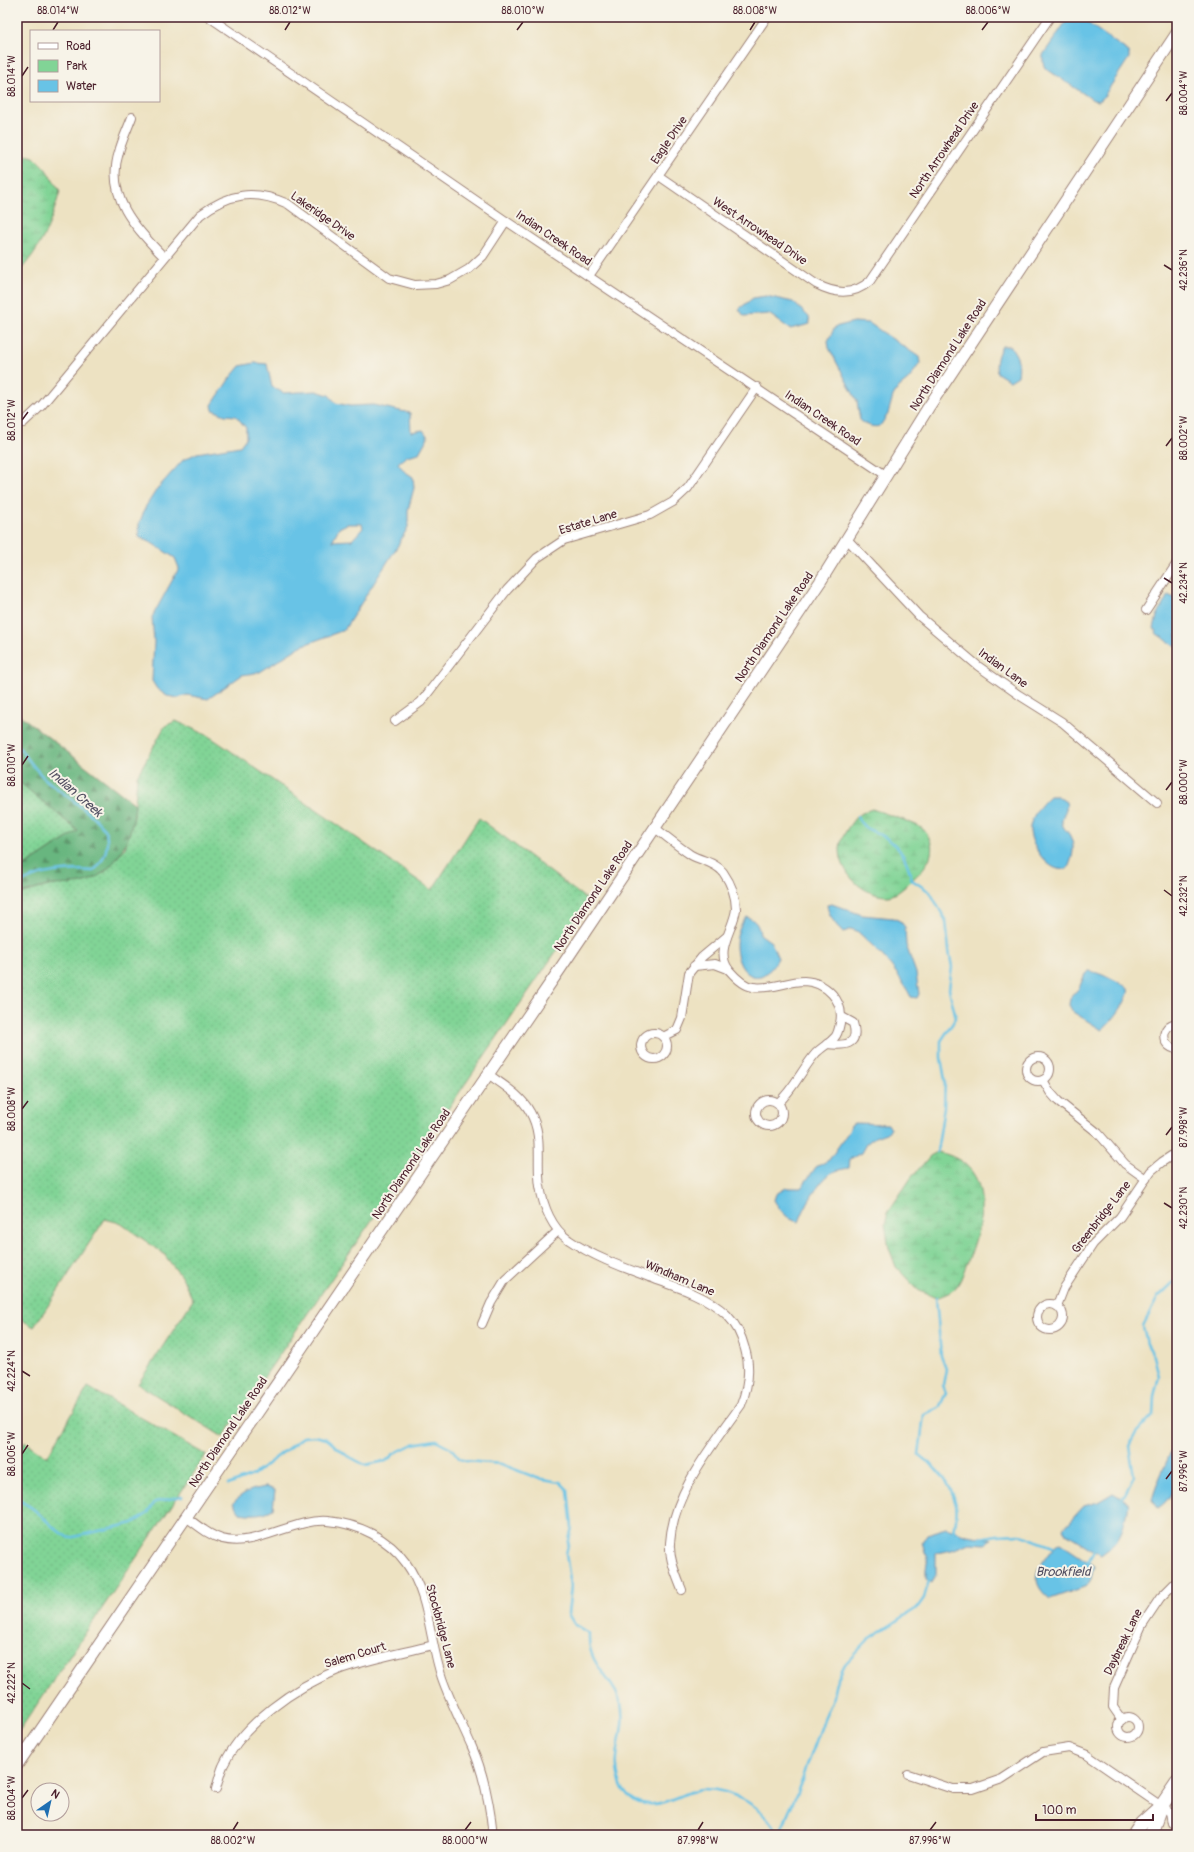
<svg xmlns="http://www.w3.org/2000/svg" width="1194" height="1852" font-family="Pangolin,sans-serif">
<style>
.green{fill:url(#green-dots);stroke:#667a60}
.forest{fill:url(#forest-firs);stroke:#596a55}
.wetland{fill:url(#wetland-marsh);stroke:#667a60}
.water{fill:#68c3e6;stroke:#597188;fill-rule:evenodd}
.lines{fill:none;stroke-linecap:round;stroke-linejoin:round}
.stream{stroke:#68c3e6;stroke-width:2.5}
.street-casing{stroke:#9c8076;stroke-width:10}
.secondary-casing{stroke:#9c8076;stroke-width:13}
.primary-casing{stroke:#9c8076;stroke-width:15}
.street{stroke:#fff;stroke-width:8}
.secondary{stroke:#fff;stroke-width:11}
.primary{stroke:#fff;stroke-width:13}
.ticks{fill:none;stroke:#4a1f2b;stroke-width:1.5}
.labels{text-anchor:middle;stroke-width:4;stroke-linejoin:round;paint-order:stroke}
.street-label{font-size:12px;fill:#4a1f2b;stroke:#f7f3e8}
.water-label{font-size:13px;font-style:italic;fill:#535063;stroke:#f7f3e8}
.neatline{fill:none;stroke:#4a1f2b;stroke-width:1.5}
.ticks-label{font-size:10px;text-anchor:middle;fill:#4a1f2b}
</style>
<defs>
<pattern id="green-dots" width="8" height="8" patternUnits="userSpaceOnUse"><rect width="8" height="8" fill="#81d496"/><path d="M2 2h.1M6 6h.1" fill="none" stroke="#71b681" stroke-width="1.8" stroke-linecap="round"/></pattern>
<pattern id="forest-firs" width="22" height="20" patternUnits="userSpaceOnUse"><rect width="22" height="20" fill="#68b67f"/><path d="M5 1l3.5 6h-7zM16 11l3.5 6h-7z" fill="#589368"/></pattern>
<pattern id="wetland-marsh" width="20" height="14" patternUnits="userSpaceOnUse"><rect width="20" height="14" fill="#81d496"/><path d="M1 5h8M5 5V1M11 12h8M15 12V8" fill="none" stroke="#71b681"/></pattern>
</defs>
<rect width="100%" height="100%" fill="#f7f3e8"/>
<filter id="ink" filterUnits="userSpaceOnUse"><feTurbulence type="fractalNoise" baseFrequency=".025" numOctaves="2"/><feDisplacementMap in="SourceGraphic" scale="8" xChannelSelector="R" yChannelSelector="G"/><feConvolveMatrix kernelMatrix="1 2 1 2 8 2 1 2 1" color-interpolation-filters="sRGB"/></filter>
<filter id="wash" filterUnits="userSpaceOnUse"><feTurbulence type="fractalNoise" baseFrequency=".012" numOctaves="4" result="noise"/><feDisplacementMap in="SourceGraphic" scale="16" xChannelSelector="R" yChannelSelector="G"/><feGaussianBlur stdDeviation="0.9" result="paint"/><feColorMatrix in="noise" values="0 0 0 0 0 0 0 0 0 0 0 0 0 0 0 0 0 1.4 0 .05"/><feComposite in="paint" operator="in"/></filter>
<g filter="url(#wash)">
<rect width="100%" height="100%" fill="#ede2c2"/>
<g class="green">
<polygon points="176,721 209,736 432,890 479,818 590,902 223,1437 138,1384 193,1300 183,1279 163,1253 120,1223 105,1219 34,1327 17,1317 17,897 20,894 52,885 82,883 105,872 125,848 134,817 137,776 165,726"/>
<polygon points="17,780 78,831 17,871"/>
<polygon points="88,1387 206,1455 17,1734 17,1455 25,1442 47,1457"/>
</g>
<path class="forest" d="M17,713L135,804C133,837 116,875 81,883C72,885 62,884 53,885C42,887 31,891 20,894L17,897V871L78,831L17,780Z"/>
<g class="wetland">
<path d="M17,153L34,157L45,168L60,191C50,226 42,247 17,274Z"/>
<path d="M872,809C881,812 918,824 923,829C942,851 926,867 910,882C904,888 895,896 887,896C863,896 840,873 840,849C840,839 849,825 856,817C860,813 867,811 872,809Z"/>
<path d="M937,1152C995,1163 985,1219 968,1261C964,1269 962,1279 957,1286C952,1293 943,1295 936,1298L918,1290L896,1267L889,1248L885,1224L888,1212L911,1178L930,1156Z"/>
</g>
<g class="water">
<polygon points="1069,17 1079,17 1129,52 1129,58 1102,99 1099,101 1093,100 1045,68 1043,63 1043,55"/>
<polygon points="766,296 793,302 809,317 810,324 790,329 769,314 744,316 739,309 753,298"/>
<path d="M854,322L869,323L919,357L920,363L909,379L898,388L893,396L888,414L880,426C873,428 865,425 860,420L857,401L829,348L828,341L835,327Z"/>
<path d="M1002,346H1010C1018,356 1020,363 1018,376L1010,381L997,373C995,363 997,355 1002,346Z"/>
<path d="M255,363L267,364L272,387L284,393L316,391L329,395L336,403L350,406L373,405L410,413L411,432L423,430L428,437L419,453L407,456L398,463L404,471L413,477L414,488L408,510V527L397,547L344,630L301,646L260,672L242,675L208,699L187,695L178,698L167,696L157,689L152,681L154,642L152,617L179,568L175,558L150,542L139,537V524L146,506L157,489L183,460L197,453L240,446L246,438V428L236,416L225,415L213,410L212,405L230,378L240,366ZM347,524H362L363,528L352,540L332,541L339,528Z"/>
<polygon points="1168,595 1177,599 1177,647 1157,634 1154,628 1157,616"/>
<path d="M1050,796H1057L1066,802C1068,810 1063,813 1062,820C1061,826 1066,830 1069,834C1076,846 1073,856 1068,868C1050,877 1028,843 1030,827C1032,815 1042,803 1050,796Z"/>
<path d="M832,904L862,915L893,918L900,921L905,927L906,945L916,973L919,994L917,998L911,997C895,967 882,954 857,931L851,929L844,932C836,927 828,914 827,905Z"/>
<path d="M747,917C756,921 758,924 760,934L771,942L778,958C753,1006 718,949 747,917Z"/>
<path d="M1089,971C1095,971 1126,984 1128,989C1131,998 1109,1026 1102,1030L1073,1012L1069,1005L1070,998L1079,988L1085,974Z"/>
<path d="M854,1123L888,1124L891,1129L886,1133L875,1137L866,1144L861,1153L850,1159L849,1168C844,1169 836,1170 831,1173C817,1184 805,1206 799,1222C787,1220 780,1210 774,1200L776,1194L786,1188H801L816,1167L829,1160L849,1131L851,1125Z"/>
<path d="M1177,1437C1177,1461 1182,1493 1158,1508L1152,1500C1158,1478 1169,1458 1177,1437Z"/>
<path d="M266,1487L275,1490L273,1509C263,1515 251,1515 240,1513L233,1503C243,1492 251,1489 266,1487Z"/>
<path d="M1113,1493L1128,1502C1124,1528 1123,1539 1101,1555L1066,1533L1064,1528L1084,1506L1098,1502Z"/>
<polygon points="947,1528 967,1535 992,1539 986,1544 969,1543 952,1550 936,1553 936,1574 932,1583 926,1579 926,1569 928,1558 925,1552 922,1542 927,1534"/>
<path d="M1060,1543L1094,1566L1091,1579L1087,1586L1050,1599C1044,1594 1038,1588 1037,1580C1037,1568 1050,1548 1060,1543Z"/>
</g>
<g class="lines">
<g class="stream">
<path d="M17,745C26,756 34,768 44,778C58,791 100,817 106,833C110,847 103,863 93,871C71,869 35,871 17,886"/>
<path d="M857,816C864,832 873,829 886,838C902,848 908,863 912,880L930,892L946,921L949,951L952,967L949,989L956,1018L941,1041V1058L945,1080L944,1107L937,1152"/>
<path d="M936,1298L941,1356L946,1369L943,1385L946,1393L939,1408L924,1414L919,1455C937,1469 951,1481 956,1505C958,1513 955,1525 954,1533"/>
<path d="M228,1485L253,1475L303,1437L315,1436L327,1439L346,1455L365,1465L386,1461L395,1453L413,1444L436,1440L451,1448L460,1459L466,1461L501,1464L537,1478L560,1482L568,1490L572,1527L566,1554L571,1586L568,1614L575,1625L589,1634C587,1666 614,1678 621,1704C628,1734 606,1758 624,1791C634,1808 657,1806 673,1799C683,1796 691,1790 702,1789C731,1788 767,1808 778,1835"/>
<polyline points="1121,1498 1125,1494 1134,1476 1129,1446 1136,1433 1153,1415 1154,1396 1159,1376 1154,1356 1147,1344 1143,1326 1158,1297 1177,1279"/>
<path d="M17,1500C37,1506 49,1528 69,1538L133,1523L147,1514L155,1502L182,1496"/>
<polyline points="980,1538 997,1535 1019,1534 1053,1547"/>
<polyline points="1088,1562 1094,1551"/>
<polyline points="779,1835 800,1786 823,1722 832,1701 836,1682 845,1664 869,1639 917,1608 924,1598 930,1577"/>
</g>
</g>
</g>
<g filter="url(#ink)">
<g class="lines">
<g class="street-casing">
<g id="street">
<polyline points="209,17 506,221 887,476"/>
<path d="M132,117C128,128 122,140 119,152C105,196 135,228 164,257"/>
<path d="M659,176L816,284C835,294 853,296 870,281L1050,17"/>
<polyline points="589,276 767,17"/>
<path d="M23,423L42,405L200,215C229,193 254,189 288,204L389,278L415,285L436,284L450,280L469,269L483,256L506,221"/>
<polyline points="847,539 919,616 978,666 1019,695 1062,722 1157,803"/>
<polyline points="1146,610 1177,563"/>
<polyline points="395,721 421,702 507,590 537,558 564,540 650,515 673,502 688,488 757,387"/>
<path d="M655,828C667,837 679,847 691,855C702,861 715,862 723,872C730,882 736,896 736,909C734,929 714,950 729,970C735,977 744,986 753,987C770,990 787,981 804,981C826,982 845,1001 840,1023C839,1028 838,1034 835,1037C830,1043 822,1047 816,1053C802,1069 794,1089 778,1103"/>
<polyline points="694,966 715,964 728,969"/>
<path d="M1177,1023C1160,1025 1160,1047 1177,1049"/>
<circle cx="654" cy="1046" r="13"/>
<polyline points="663,1037 677,1030 682,1018 689,973 702,957 726,937"/>
<path d="M827,1044C844,1046 860,1046 853,1023L842,1017"/>
<circle cx="1038" cy="1069" r="12"/>
<path d="M488,1074C503,1085 521,1095 530,1112C544,1136 536,1161 540,1186C543,1206 552,1229 569,1240C595,1258 628,1269 657,1280C681,1288 708,1297 727,1315C736,1324 742,1337 745,1349C751,1368 748,1387 741,1405C713,1445 673,1492 670,1543C669,1559 676,1575 682,1590"/>
<polyline points="1043,1080 1050,1092 1058,1101 1098,1133 1125,1164 1146,1179"/>
<circle cx="769" cy="1113" r="13"/>
<circle cx="1050" cy="1317" r="13"/>
<polyline points="1057,1306 1064,1288 1093,1244 1120,1217 1151,1171 1162,1162 1177,1152"/>
<polyline points="482,1324 491,1303 505,1280 558,1231"/>
<path d="M186,1517C197,1525 208,1535 222,1539C256,1548 293,1518 328,1521C359,1524 388,1538 406,1563C430,1596 429,1640 442,1678C450,1701 462,1724 472,1747C484,1774 490,1806 493,1835"/>
<circle cx="1128" cy="1727" r="10"/>
<polyline points="1122,1720 1113,1707 1114,1688 1142,1625 1160,1598 1177,1581"/>
<polyline points="908,1774 953,1789 973,1789 1002,1779 1043,1752 1069,1748 1087,1755 1170,1812 1177,1812"/>
<path d="M216,1789C218,1782 220,1773 223,1766C243,1723 295,1687 338,1670C368,1659 402,1653 433,1645"/>
<polyline points="1170,1812 1172,1823 1177,1827"/>
</g>
</g>
<g class="secondary-casing">
<polyline id="secondary" points="17,1765 560,969 820,582 928,408 1177,33"/>
</g>
<g class="primary-casing">
<g id="primary">
<polyline points="1134,1835 1142,1823 1162,1805 1177,1783"/>
<polyline points="1151,1835 1161,1807"/>
</g>
</g>
<use href="#street" class="street"/>
<use href="#secondary" class="secondary"/>
<use href="#primary" class="primary"/>
</g>
</g>
<path class="ticks" d="M53,30L58,22M285,30L290,22M517,30L523,22M750,30L755,22M982,30L988,22M22,76L28,67M1166,101L1172,93M1164,265L1172,270M22,420L28,412M1166,446L1172,438M1164,578L1172,583M22,765L28,756M1166,790L1172,782M1164,890L1172,896M22,1109L28,1101M1166,1135L1172,1127M1164,1203L1172,1208M22,1371L30,1376M22,1454L28,1445M1166,1479L1172,1471M22,1683L30,1689M22,1798L28,1790M233,1830L238,1822M465,1830L471,1822M698,1830L703,1822M930,1830L936,1822"/>
<g class="labels">
<g class="street-label">
<text transform="translate(669 140) rotate(-56)" y="4">Eagle Drive</text>
<text transform="translate(944 150) rotate(-56)" y="4">North Arrowhead Drive</text>
<text transform="translate(323 216) rotate(35)" y="4">Lakeridge Drive</text>
<text transform="translate(760 231) rotate(34)" y="4">West Arrowhead Drive</text>
<text transform="translate(554 238) rotate(34)" y="4">Indian Creek Road</text>
<text transform="translate(948 355) rotate(-57)" y="4">North Diamond Lake Road</text>
<text transform="translate(823 418) rotate(34)" y="4">Indian Creek Road</text>
<text transform="translate(588 522) rotate(-17)" y="4">Estate Lane</text>
<text transform="translate(774 627) rotate(-56)" y="4">North Diamond Lake Road</text>
<text transform="translate(1003 668) rotate(36)" y="4">Indian Lane</text>
<text transform="translate(593 896) rotate(-56)" y="4">North Diamond Lake Road</text>
<text transform="translate(411 1164) rotate(-56)" y="4">North Diamond Lake Road</text>
<text transform="translate(1101 1217) rotate(-52)" y="4">Greenbridge Lane</text>
<text transform="translate(680 1278) rotate(23)" y="4">Windham Lane</text>
<text transform="translate(228 1432) rotate(-56)" y="4">North Diamond Lake Road</text>
<text transform="translate(441 1626) rotate(75)" y="4">Stockbridge Lane</text>
<text transform="translate(1123 1642) rotate(-64)" y="4">Daybreak Lane</text>
<text transform="translate(355 1655) rotate(-17)" y="4">Salem Court</text>
</g>
<g class="water-label">
<text transform="translate(76 792) rotate(41)" y="5">Indian Creek</text>
<text x="1063" y="1576">Brookfield</text>
</g>
</g>
<rect width="1194" height="1852" fill="none" stroke="#f7f3e8" stroke-width="44"/>
<rect x="30" y="30" width="130" height="72" fill="#f7f3e8" stroke="#b29e9c"/>
<rect x="38" y="43" width="20" height="6" fill="#ffffff" stroke="#b29e9c"/>
<text x="66" y="50" font-size="12" fill="#4a1f2b">Road</text>
<rect x="38" y="60" width="20" height="12" fill="#81d496" stroke="#b29e9c"/>
<text x="66" y="70" font-size="12" fill="#4a1f2b">Park</text>
<rect x="38" y="80" width="20" height="12" fill="#68c3e6" stroke="#b29e9c"/>
<text x="66" y="90" font-size="12" fill="#4a1f2b">Water</text>
<g transform="translate(50 1802) rotate(34)"><circle r="19" fill="#f7f3e8" stroke="#b29e9c"/>
<path d="M0-3L7 15L0 10L-7 15Z" fill="#1f6fb2"/>
<text y="-6" font-size="11" font-weight="bold" text-anchor="middle" fill="#4a1f2b">N</text>
</g>
<path d="M1036 1814v6h117v-6" fill="none" stroke="#4a1f2b" stroke-width="2"/>
<text x="1042" y="1814" font-size="12" fill="#4a1f2b" stroke="#f7f3e8" stroke-width="3" paint-order="stroke">100 m</text>
<rect x="22" y="22" width="1150" height="1808" class="neatline"/>
<g class="ticks-label">
<text x="58" y="14">88.014°W</text>
<text x="290" y="14">88.012°W</text>
<text x="523" y="14">88.010°W</text>
<text x="755" y="14">88.008°W</text>
<text x="988" y="14">88.006°W</text>
<text transform="translate(11 76) rotate(-90)" y="4">88.014°W</text>
<text transform="translate(1183 93) rotate(-90)" y="4">88.004°W</text>
<text transform="translate(1183 270) rotate(-90)" y="4">42.236°N</text>
<text transform="translate(11 420) rotate(-90)" y="4">88.012°W</text>
<text transform="translate(1183 438) rotate(-90)" y="4">88.002°W</text>
<text transform="translate(1183 583) rotate(-90)" y="4">42.234°N</text>
<text transform="translate(11 765) rotate(-90)" y="4">88.010°W</text>
<text transform="translate(1183 782) rotate(-90)" y="4">88.000°W</text>
<text transform="translate(1183 896) rotate(-90)" y="4">42.232°N</text>
<text transform="translate(11 1109) rotate(-90)" y="4">88.008°W</text>
<text transform="translate(1183 1127) rotate(-90)" y="4">87.998°W</text>
<text transform="translate(1183 1208) rotate(-90)" y="4">42.230°N</text>
<text transform="translate(11 1371) rotate(-90)" y="4">42.224°N</text>
<text transform="translate(11 1454) rotate(-90)" y="4">88.006°W</text>
<text transform="translate(1183 1471) rotate(-90)" y="4">87.996°W</text>
<text transform="translate(11 1683) rotate(-90)" y="4">42.222°N</text>
<text transform="translate(11 1798) rotate(-90)" y="4">88.004°W</text>
<text x="233" y="1844">88.002°W</text>
<text x="465" y="1844">88.000°W</text>
<text x="698" y="1844">87.998°W</text>
<text x="930" y="1844">87.996°W</text>
</g>
</svg>
